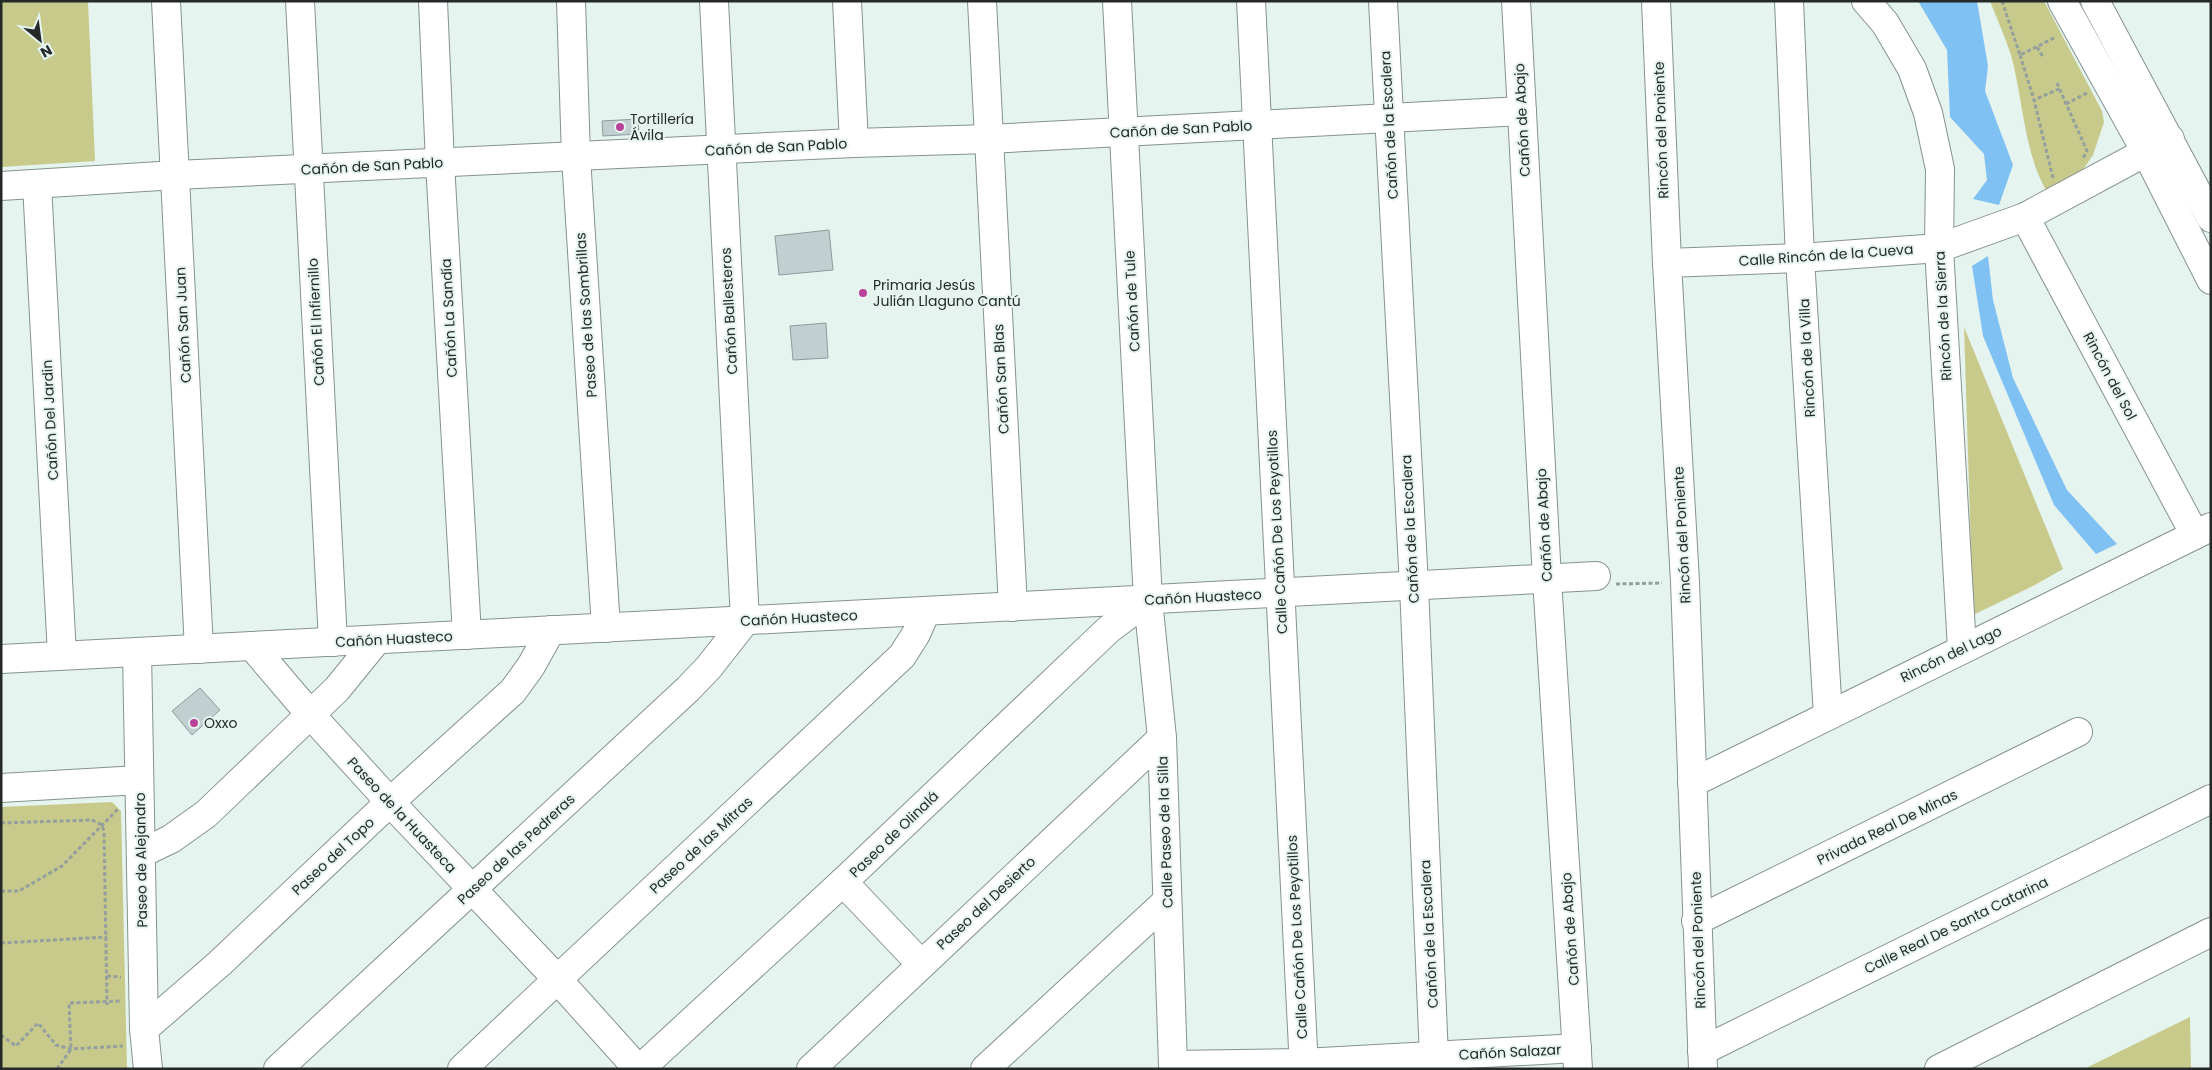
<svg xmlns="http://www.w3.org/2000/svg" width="2212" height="1070" font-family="Poppins,sans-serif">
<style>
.green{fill:#c8ca8c}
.water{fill:#7fc1f2}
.building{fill:#c1cfd1;stroke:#8d9b9d}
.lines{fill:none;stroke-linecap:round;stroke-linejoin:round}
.minor-casing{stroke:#85928e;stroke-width:30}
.path{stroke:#959f9d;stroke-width:3;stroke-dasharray:4 2.5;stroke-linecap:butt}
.minor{stroke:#fff;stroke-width:28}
.poi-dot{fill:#b84298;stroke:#e6f4f0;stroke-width:2}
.labels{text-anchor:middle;stroke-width:4;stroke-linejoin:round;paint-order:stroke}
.poi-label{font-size:14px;fill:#252a29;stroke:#e6f4f0;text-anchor:start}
.street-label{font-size:14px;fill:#252a29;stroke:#e6f4f0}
</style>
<rect width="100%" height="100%" fill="#e6f4f0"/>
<g class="green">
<polygon points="1,1 88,1 95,161 1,167"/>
<path d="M1990,1H2044L2102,111L2104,122L2093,155L2080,174L2047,192C2024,154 2023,98 2011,55C2005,37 1997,19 1990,1Z"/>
<polygon points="1964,327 2063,569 2033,586 1973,615"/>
<polygon points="112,802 121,811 127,1069 1,1069 1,807"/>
<polygon points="2190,1017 2191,1069 2084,1069"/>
</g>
<g class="water">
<polygon points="1918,1 1977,1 1988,66 1985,91 2013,165 1999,205 1973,199 1987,180 1984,154 1950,117 1947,50"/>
<polygon points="1988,256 1993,300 2013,378 2067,490 2117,544 2096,554 2054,505 1983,336 1972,266"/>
</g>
<g class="building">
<polygon points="638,119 639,134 603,136 602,121"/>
<polygon points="829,230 833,270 779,275 775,236"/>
<polygon points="826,323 828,358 793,360 790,326"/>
<polygon points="200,688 220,710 192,735 172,711"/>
</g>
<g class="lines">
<g class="minor-casing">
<g id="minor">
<polyline points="166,1 199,649"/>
<polyline points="300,1 333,642"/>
<polyline points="433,1 440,163 467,635"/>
<polyline points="571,1 576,157 606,628"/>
<polyline points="847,1 854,143"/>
<polyline points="982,1 1013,607"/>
<polyline points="1117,1 1148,600 1162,738 1173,1065"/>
<polyline points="1251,1 1304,1069"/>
<polyline points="1383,1 1414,586 1434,1057 1446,1069"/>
<polyline points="1516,1 1547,579 1578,1069"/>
<polyline points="1656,1 1667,263 1685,582 1703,1069"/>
<polyline points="1789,1 1800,258 1828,715"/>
<polyline points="1866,1 1885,23 1912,69 1928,113 1940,169 1939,248 1962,649"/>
<polyline points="2062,1 2146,152 2211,280"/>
<polyline points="2095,1 2211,218"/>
<polyline points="37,184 62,655"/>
<polyline points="1,186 176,175 854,143 989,139 1522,111"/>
<polyline points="2025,217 2195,535"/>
<polyline points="1667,263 1800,258 1939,248 2025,217 2170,139"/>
<polyline points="252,646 310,714 390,802 558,980 638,1069"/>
<polyline points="137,652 144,1029 148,1069"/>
<polyline points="1,659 1596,576"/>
<polyline points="1692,783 2211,527"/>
<polyline points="1,788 139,780"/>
<polyline points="142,853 171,839 206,814 337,689 376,641"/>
<polyline points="843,882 921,964"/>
<polyline points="1696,921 2078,732"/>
<polyline points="144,1029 220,963 390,802 513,691 531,666 551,630"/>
<polyline points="1702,1051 2211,799"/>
<polyline points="1173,1065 1303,1063 1577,1048"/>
<polyline points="278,1069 688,689 709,667 745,621 714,1"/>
<polyline points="462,1069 902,656 916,634 926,611"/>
<polyline points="640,1069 843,882 1109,629 1148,600"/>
<polyline points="811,1069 1162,738"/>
<polyline points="985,1069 1167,901"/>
<polyline points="1939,1069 2211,932"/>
</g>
</g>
<g class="path">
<polyline points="2002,1 2020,55 2056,37"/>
<polyline points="2037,47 2043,57"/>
<polyline points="2020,55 2034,100"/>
<polyline points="2057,83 2087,151 2082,160"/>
<polyline points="2066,104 2087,93"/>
<polyline points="2053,178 2034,100 2059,89"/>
<polyline points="1616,584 1662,583"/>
<polyline points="1,823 92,820 102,825 104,831 107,1005"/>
<polyline points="1,891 19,891 62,866 118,809"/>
<polyline points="1,943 107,937"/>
<polyline points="107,976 121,977"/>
<polyline points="1,1035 16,1046 38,1023 56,1045 71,1049 123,1046"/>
<polyline points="57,1069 71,1049 69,1003 121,1001"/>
</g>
<use href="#minor" class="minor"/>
</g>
<g class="poi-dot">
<circle cx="620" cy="127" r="5"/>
<circle cx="863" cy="293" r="5"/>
<circle cx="194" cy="723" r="5"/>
</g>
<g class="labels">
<g class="poi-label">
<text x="630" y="124">Tortillería<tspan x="630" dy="16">Ávila</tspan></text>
<text x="873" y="290">Primaria Jesús<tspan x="873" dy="16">Julián Llaguno Cantú</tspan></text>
<text x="204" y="728">Oxxo</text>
</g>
<g class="street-label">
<text transform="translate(1522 120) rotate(-93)" y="5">Cañón de Abajo</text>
<text transform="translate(1389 125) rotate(-93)" y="5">Cañón de la Escalera</text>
<text transform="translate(1181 129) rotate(-3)" y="5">Cañón de San Pablo</text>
<text transform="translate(1661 130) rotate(-92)" y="5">Rincón del Poniente</text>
<text transform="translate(776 147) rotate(-3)" y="5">Cañón de San Pablo</text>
<text transform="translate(372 166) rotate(-3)" y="5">Cañón de San Pablo</text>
<text transform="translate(1826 255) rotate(-4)" y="5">Calle Rincón de la Cueva</text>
<text transform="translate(1132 301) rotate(-93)" y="5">Cañón de Tule</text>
<text transform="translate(729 311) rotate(-93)" y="5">Cañón Ballesteros</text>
<text transform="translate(586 315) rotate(-94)" y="5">Paseo de las Sombrillas</text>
<text transform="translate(1943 316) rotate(-93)" y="5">Rincón de la Sierra</text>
<text transform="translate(449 318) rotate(-93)" y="5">Cañón La Sandía</text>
<text transform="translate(316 322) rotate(-93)" y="5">Cañón El Infiernillo</text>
<text transform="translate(183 325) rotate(-93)" y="5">Cañón San Juan</text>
<text transform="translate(1807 358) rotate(-93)" y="5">Rincón de la Villa</text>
<text transform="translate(2110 376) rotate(62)" y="5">Rincón del Sol</text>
<text transform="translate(1001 379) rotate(-93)" y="5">Cañón San Blas</text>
<text transform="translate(50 420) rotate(-93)" y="5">Cañón Del Jardin</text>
<text transform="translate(1544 525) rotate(-93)" y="5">Cañón de Abajo</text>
<text transform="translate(1410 529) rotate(-93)" y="5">Cañón de la Escalera</text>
<text transform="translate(1277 532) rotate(-93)" y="5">Calle Cañón De Los Peyotillos</text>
<text transform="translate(1682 535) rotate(-93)" y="5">Rincón del Poniente</text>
<text transform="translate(1203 597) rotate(-3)" y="5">Cañón Huasteco</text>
<text transform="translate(799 618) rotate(-3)" y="5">Cañón Huasteco</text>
<text transform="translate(394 639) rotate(-3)" y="5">Cañón Huasteco</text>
<text transform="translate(1951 654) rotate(-26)" y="5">Rincón del Lago</text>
<text transform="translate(402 815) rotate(47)" y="5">Paseo de la Huasteca</text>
<text transform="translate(1887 827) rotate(-26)" y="5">Privada Real De Minas</text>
<text transform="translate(1165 832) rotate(-92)" y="5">Calle Paseo de la Silla</text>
<text transform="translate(894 834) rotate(-44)" y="5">Paseo de Olinalá</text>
<text transform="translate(701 845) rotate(-43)" y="5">Paseo de las Mitras</text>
<text transform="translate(516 849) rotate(-43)" y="5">Paseo de las Pedreras</text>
<text transform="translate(333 856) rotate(-43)" y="5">Paseo del Topo</text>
<text transform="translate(141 860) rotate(-91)" y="5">Paseo de Alejandro</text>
<text transform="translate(986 903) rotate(-43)" y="5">Paseo del Desierto</text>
<text transform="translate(1956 925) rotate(-26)" y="5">Calle Real De Santa Catarina</text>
<text transform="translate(1570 929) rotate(-94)" y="5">Cañón de Abajo</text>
<text transform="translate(1429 934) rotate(-93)" y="5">Cañón de la Escalera</text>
<text transform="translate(1297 937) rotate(-93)" y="5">Calle Cañón De Los Peyotillos</text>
<text transform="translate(1698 940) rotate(-92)" y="5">Rincón del Poniente</text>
<text transform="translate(1510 1052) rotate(-3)" y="5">Cañón Salazar</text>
</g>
</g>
<rect width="2212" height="1070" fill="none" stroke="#252a29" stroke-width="5"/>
<g transform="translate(40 40) rotate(151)" stroke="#e6f4f0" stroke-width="4" paint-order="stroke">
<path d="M0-4L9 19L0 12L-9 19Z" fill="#252a29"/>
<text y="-8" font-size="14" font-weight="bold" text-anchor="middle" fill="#252a29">N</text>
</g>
</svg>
